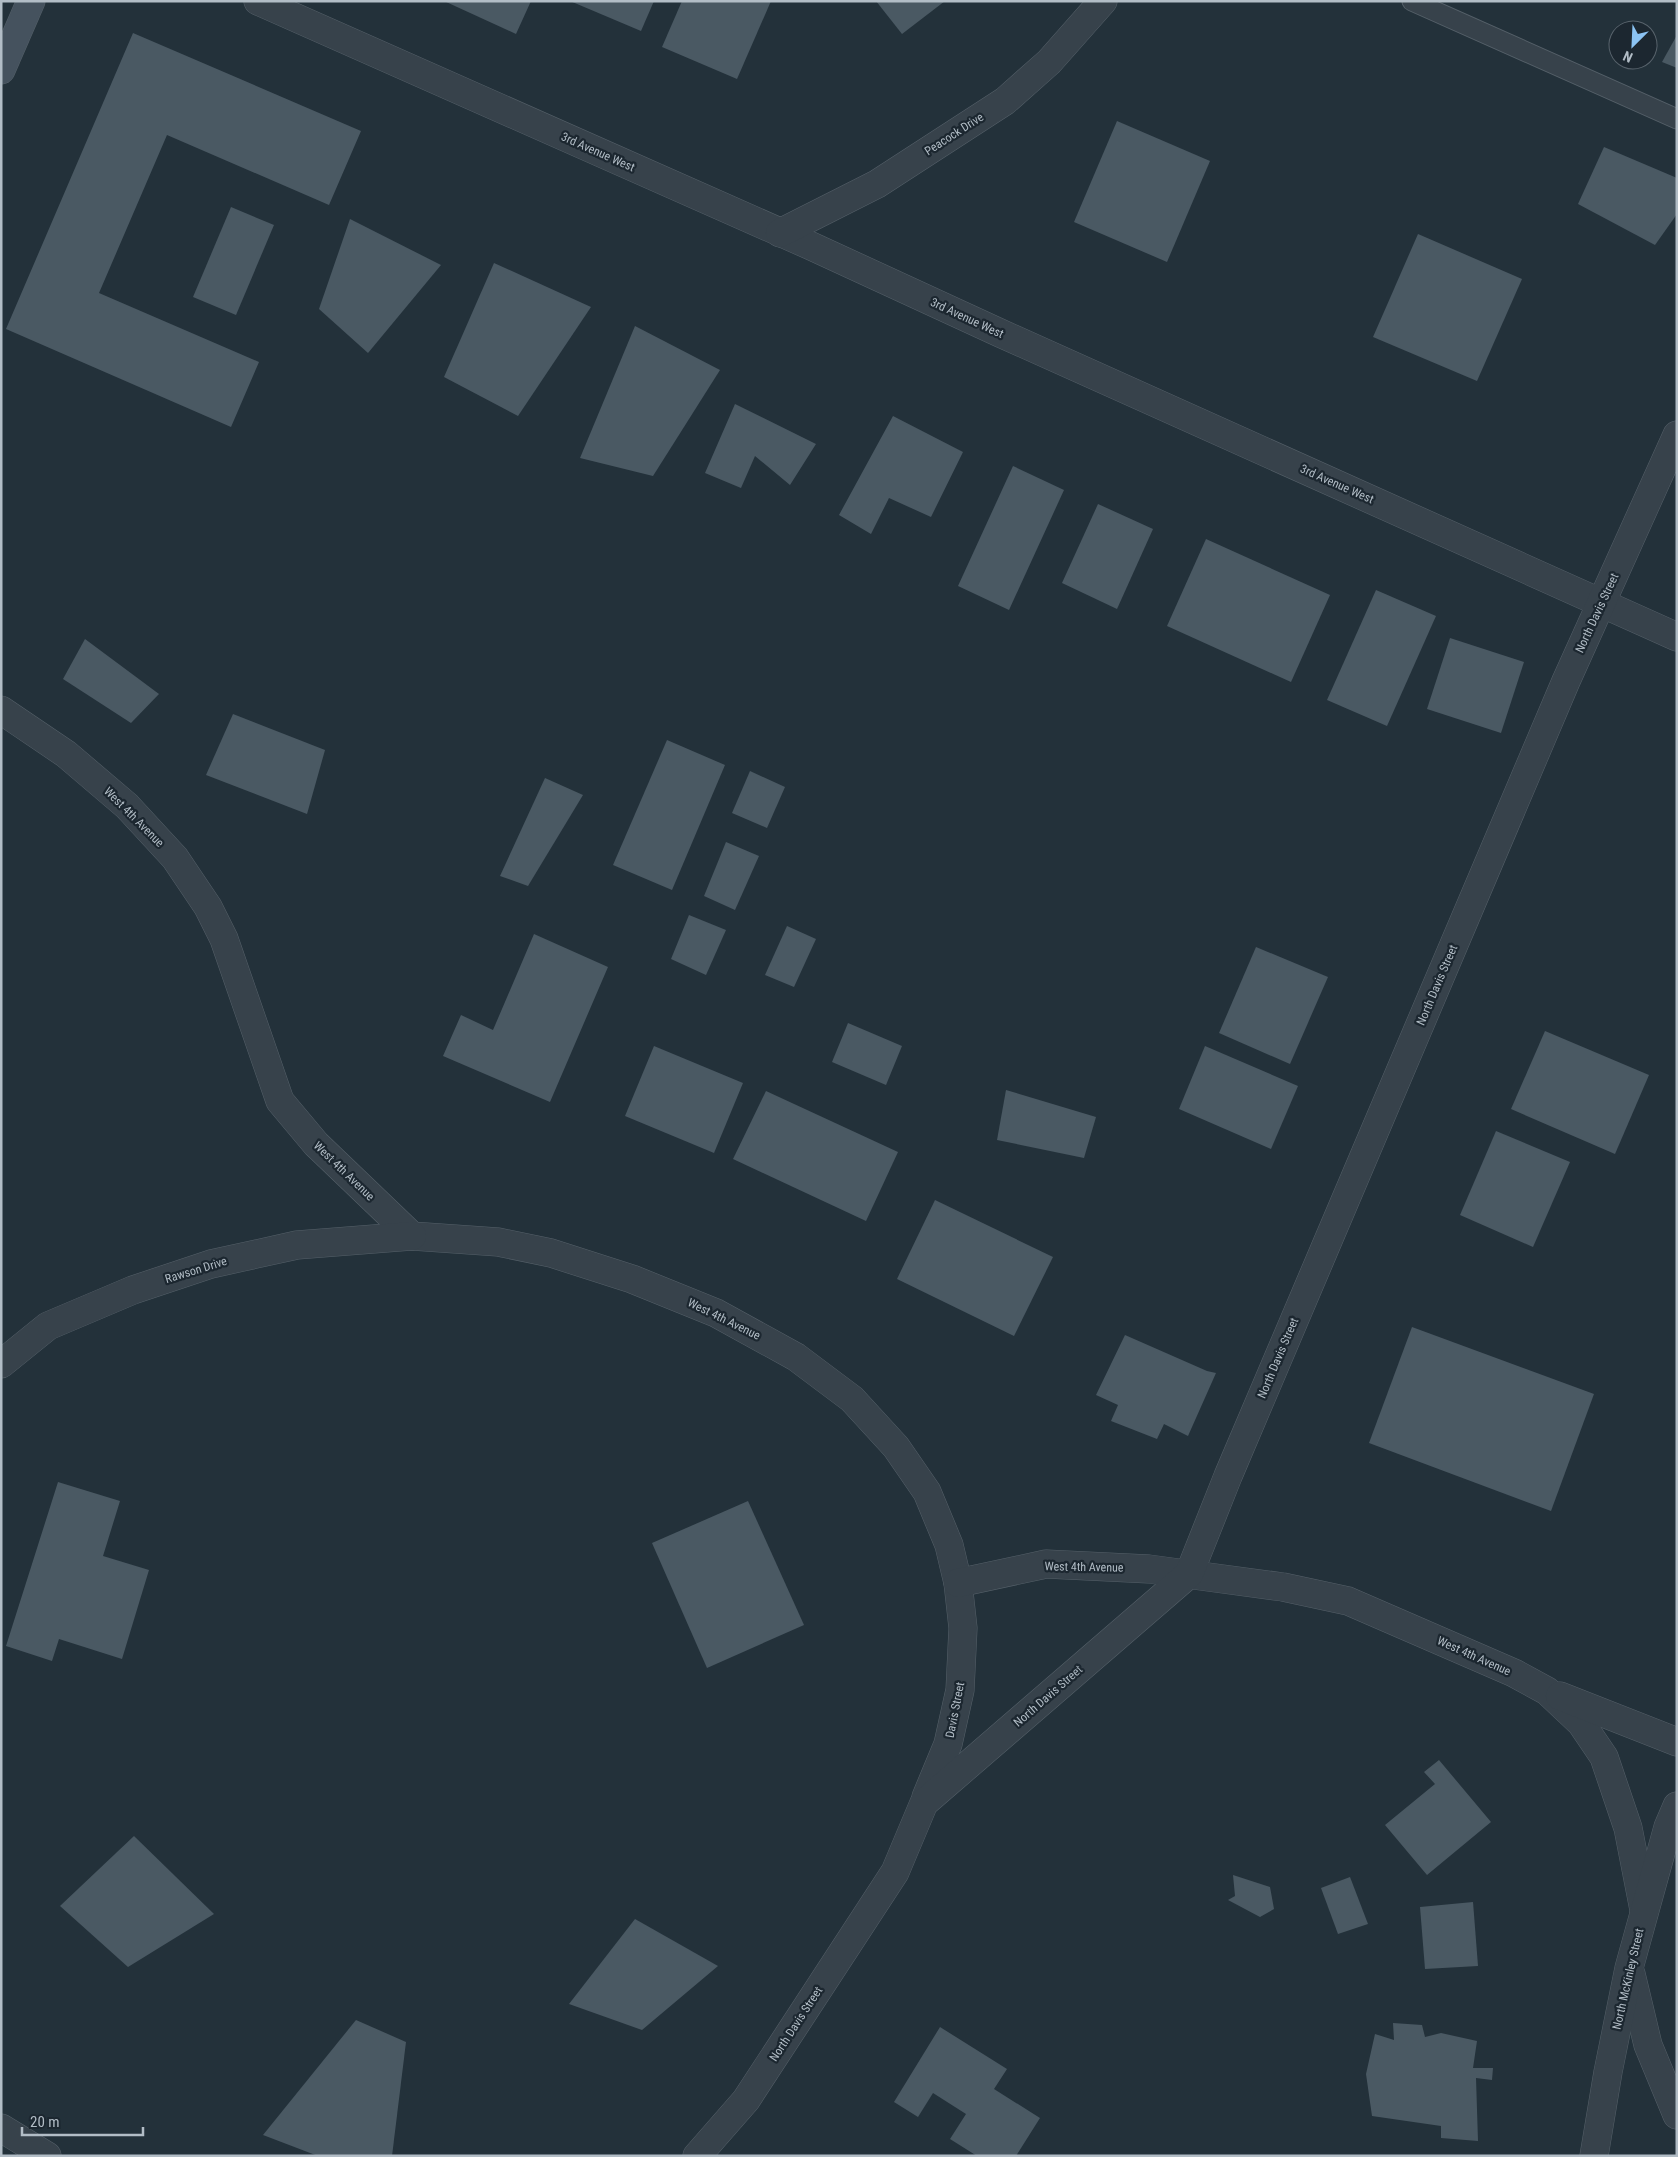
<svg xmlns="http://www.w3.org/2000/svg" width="1678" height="2157" font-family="'Roboto Condensed',sans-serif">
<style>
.building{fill:#4a5963}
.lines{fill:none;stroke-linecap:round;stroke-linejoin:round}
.service-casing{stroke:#556069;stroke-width:21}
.minor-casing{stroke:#556069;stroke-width:29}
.secondary-casing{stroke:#556069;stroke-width:29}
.service{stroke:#37424b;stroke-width:19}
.minor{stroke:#37424b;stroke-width:28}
.secondary{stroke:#45525e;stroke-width:28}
.labels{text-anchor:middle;stroke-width:4.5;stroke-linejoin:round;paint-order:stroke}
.street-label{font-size:12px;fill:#b2bdc6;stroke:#1c2730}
</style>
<rect width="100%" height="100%" fill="#23313a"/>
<g class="building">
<polygon points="444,1 531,1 516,34"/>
<polygon points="570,1 654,1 641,31"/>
<polygon points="682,1 771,1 737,79 662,47"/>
<polygon points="876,1 945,1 902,34"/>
<polygon points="133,33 361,131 329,205 167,135 99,293 259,362 231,427 6,329"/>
<polygon points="1677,35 1677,68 1662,62"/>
<polygon points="1117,121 1210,161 1167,262 1074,222"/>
<polygon points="1604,147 1677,178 1677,214 1655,245 1578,204"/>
<polygon points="231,207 274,225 236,315 193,297"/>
<polygon points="350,219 441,265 368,353 319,309"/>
<polygon points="1418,234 1522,279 1477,381 1373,337"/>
<polygon points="494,263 591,307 518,416 444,377"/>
<polygon points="635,326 720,370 653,476 580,458"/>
<polygon points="735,404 816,444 790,485 755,456 741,488 705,473"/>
<polygon points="893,416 963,452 931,517 889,498 871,534 839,515"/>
<polygon points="1013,466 1064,490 1009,610 958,586"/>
<polygon points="1098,504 1153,529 1117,609 1062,583"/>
<polygon points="1206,539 1330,595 1291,682 1167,626"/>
<polygon points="1376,590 1436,616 1387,726 1327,700"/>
<polygon points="1450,638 1524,662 1501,733 1427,709"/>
<polygon points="85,639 159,694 131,723 63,679"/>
<polygon points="233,714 325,750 307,814 206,775"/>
<polygon points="667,740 725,765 672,890 613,865"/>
<polygon points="750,771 785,787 767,828 732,813"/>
<polygon points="545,778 583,795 528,886 500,876"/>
<polygon points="726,842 759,856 735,910 704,896"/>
<polygon points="689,915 726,930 706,975 671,959"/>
<polygon points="787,926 816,939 794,987 765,975"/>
<polygon points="534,934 608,967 550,1102 443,1056 461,1015 493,1030"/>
<polygon points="1256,947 1328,977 1290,1064 1219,1033"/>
<polygon points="848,1023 902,1046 886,1085 832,1062"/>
<polygon points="1545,1031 1649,1075 1615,1154 1511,1109"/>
<polygon points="654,1046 743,1083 714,1153 625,1116"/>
<polygon points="1205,1046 1298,1086 1271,1149 1179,1109"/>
<polygon points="1006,1090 1096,1117 1084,1158 997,1140"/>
<polygon points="766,1091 898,1152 866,1221 733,1159"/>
<polygon points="1496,1131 1570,1162 1533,1247 1460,1215"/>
<polygon points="935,1200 1053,1257 1014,1336 897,1279"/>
<polygon points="1412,1327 1594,1394 1551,1511 1369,1443"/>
<polygon points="1125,1335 1207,1371 1216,1373 1188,1436 1164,1424 1157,1439 1111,1421 1118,1405 1096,1395"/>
<polygon points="58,1482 120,1501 103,1556 149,1570 122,1659 59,1639 52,1661 6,1646"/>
<polygon points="748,1501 804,1625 707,1668 652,1543"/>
<polygon points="1439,1760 1491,1822 1427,1875 1385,1825 1435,1784 1424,1772"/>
<polygon points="134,1836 214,1914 128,1967 60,1906"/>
<polygon points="1233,1875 1270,1887 1274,1909 1260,1917 1228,1900 1235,1896"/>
<polygon points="1350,1877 1368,1924 1338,1934 1321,1888"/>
<polygon points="1473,1902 1478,1966 1425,1969 1420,1907"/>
<polygon points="635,1919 718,1966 642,2030 569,2004"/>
<polygon points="356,2020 406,2042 392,2156 318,2156 263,2135"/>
<polygon points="1393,2023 1422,2025 1425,2037 1441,2033 1477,2041 1473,2068 1493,2068 1492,2080 1476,2078 1478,2141 1441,2138 1441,2126 1372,2116 1366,2074 1375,2034 1394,2040"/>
<polygon points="940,2027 1007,2069 994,2089 1040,2118 1016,2156 977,2156 950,2139 966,2114 933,2093 918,2117 894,2102"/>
</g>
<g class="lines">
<g class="service-casing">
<polyline id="service" points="1412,1 1677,119"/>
</g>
<g class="minor-casing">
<g id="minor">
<polyline points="258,1 809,245 1000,333 1677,637"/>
<polyline points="780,233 877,184 1005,101 1049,62 1103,1"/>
<polyline points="1,710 66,754 127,806 175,858 208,907 224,939 280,1101 316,1144 412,1236 498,1242 551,1253 632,1279 716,1313 796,1357 852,1399 896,1447 927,1492 949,1545 958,1583 963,1628 960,1690 948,1744 926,1797"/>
<polyline points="1,1364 48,1326 133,1290 211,1264 297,1245 412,1236"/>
<polyline points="958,1583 1046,1564 1149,1569 1283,1587 1348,1601 1514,1673 1547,1691 1581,1723 1604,1757 1628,1828 1644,1910"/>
<polyline points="1560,1696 1677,1742"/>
<polyline points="1631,1974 1648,2045 1677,2115"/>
<polyline points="1,2128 47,2156"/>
<polyline points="697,2156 746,2100 895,1872 924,1803 1189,1574 1228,1476 1566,681 1677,435"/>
<polyline points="1594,2156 1608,2072 1629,1968 1668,1827 1677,1806"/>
</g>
</g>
<g class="secondary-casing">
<polyline id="secondary" points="1,70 31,1"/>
</g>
<use href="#service" class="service"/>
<use href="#minor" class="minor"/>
<use href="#secondary" class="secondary"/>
</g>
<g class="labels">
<g class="street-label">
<text transform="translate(954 134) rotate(-33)" y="4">Peacock Drive</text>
<text transform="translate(598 152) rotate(24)" y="4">3rd Avenue West</text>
<text transform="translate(967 318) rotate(25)" y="4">3rd Avenue West</text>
<text transform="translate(1337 484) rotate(24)" y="4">3rd Avenue West</text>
<text transform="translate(1597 613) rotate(-65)" y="4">North Davis Street</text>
<text transform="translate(134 817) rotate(45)" y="4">West 4th Avenue</text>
<text transform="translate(1437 985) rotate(-67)" y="4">North Davis Street</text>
<text transform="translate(344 1171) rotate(44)" y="4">West 4th Avenue</text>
<text transform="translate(196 1270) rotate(-17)" y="4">Rawson Drive</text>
<text transform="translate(724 1319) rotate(26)" y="4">West 4th Avenue</text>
<text transform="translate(1278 1358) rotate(-67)" y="4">North Davis Street</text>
<text transform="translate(1084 1567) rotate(1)" y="4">West 4th Avenue</text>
<text transform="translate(1474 1656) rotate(24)" y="4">West 4th Avenue</text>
<text transform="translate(1048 1696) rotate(-41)" y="4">North Davis Street</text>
<text transform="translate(955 1710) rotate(-79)" y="4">Davis Street</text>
<text transform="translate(1628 1979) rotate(-77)" y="4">North McKinley Street</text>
<text transform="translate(796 2024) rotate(-57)" y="4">North Davis Street</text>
</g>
</g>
<rect width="1678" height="2157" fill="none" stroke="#b2bdc6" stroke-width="5"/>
<g transform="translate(1633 45) rotate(204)"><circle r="24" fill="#1c2730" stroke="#58636c"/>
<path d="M0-4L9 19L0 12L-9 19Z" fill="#8bc3f3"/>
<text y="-8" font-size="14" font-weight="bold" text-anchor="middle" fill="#b2bdc6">N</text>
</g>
<path d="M22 2127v8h121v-8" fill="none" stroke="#b2bdc6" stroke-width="2.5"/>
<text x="30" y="2127" font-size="15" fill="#b2bdc6" stroke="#1c2730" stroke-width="4" paint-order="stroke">20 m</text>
</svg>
